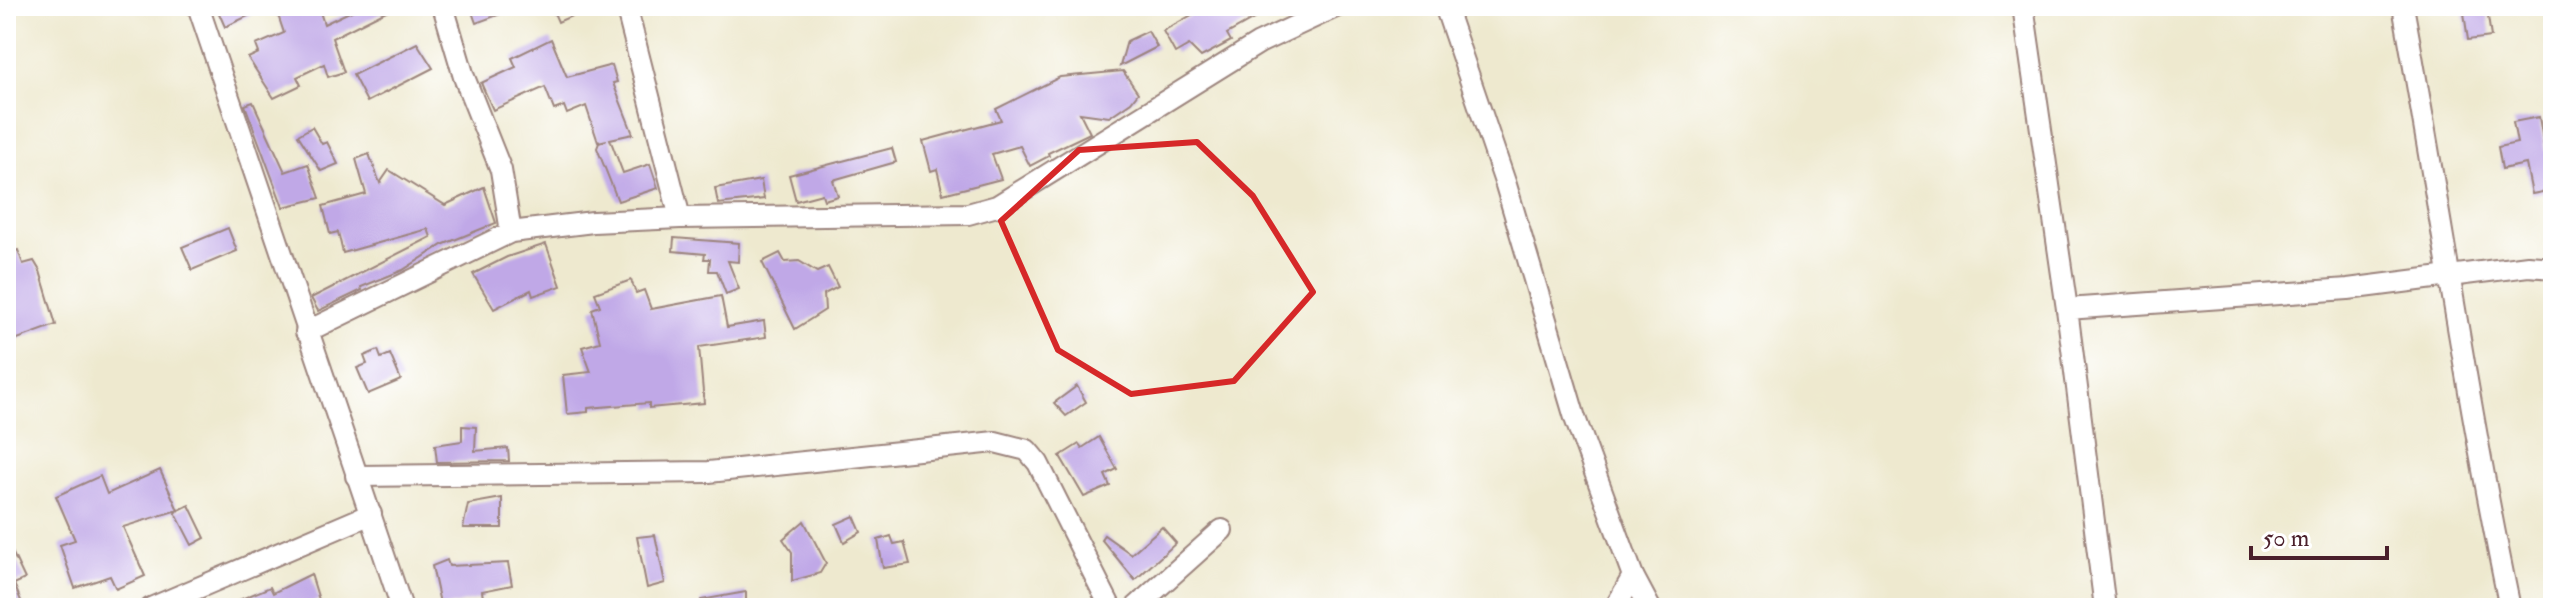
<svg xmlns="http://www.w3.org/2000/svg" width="2559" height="614" font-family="'IM FELL Double Pica',serif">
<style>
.building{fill:#c0a8e7}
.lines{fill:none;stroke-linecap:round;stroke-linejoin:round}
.street-casing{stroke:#9c847d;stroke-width:24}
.street{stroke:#fff;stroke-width:20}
.marked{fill:none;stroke:#d62828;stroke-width:6;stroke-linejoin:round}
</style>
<rect width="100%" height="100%" fill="#fff"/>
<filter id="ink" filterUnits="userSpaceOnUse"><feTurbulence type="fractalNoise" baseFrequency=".0125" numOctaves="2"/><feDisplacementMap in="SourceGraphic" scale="16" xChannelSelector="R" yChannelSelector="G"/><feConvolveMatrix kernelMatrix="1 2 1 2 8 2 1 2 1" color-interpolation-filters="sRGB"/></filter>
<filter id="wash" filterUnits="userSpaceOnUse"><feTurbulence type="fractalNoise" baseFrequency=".006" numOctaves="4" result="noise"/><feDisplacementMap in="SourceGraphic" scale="32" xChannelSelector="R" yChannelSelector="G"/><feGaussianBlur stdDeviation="1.8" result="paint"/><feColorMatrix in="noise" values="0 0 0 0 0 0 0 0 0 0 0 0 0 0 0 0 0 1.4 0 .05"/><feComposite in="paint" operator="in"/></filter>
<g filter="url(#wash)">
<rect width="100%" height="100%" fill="#eee9cf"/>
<g id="blocks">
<g class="building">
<polygon points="229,6 269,6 225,27 218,11"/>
<polygon points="285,6 318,6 324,24 362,6 396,6 332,38 344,72 328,77 324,64 297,77 301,85 274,98 248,58 259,53 256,45 284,33 276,9"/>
<polygon points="470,6 516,6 517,8 476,23"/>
<polygon points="551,6 594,6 558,22"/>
<polygon points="1208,6 1277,6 1227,34 1231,41 1201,57 1189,45 1175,53 1163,31"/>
<polygon points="2487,10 2491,37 2468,40 2464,13"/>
<polygon points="1148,31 1157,47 1120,66 1127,41"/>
<polygon points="551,39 567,77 612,65 617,82 613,83 633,134 610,139 623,173 650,164 658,188 618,201 597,148 599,143 607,140 598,142 586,106 567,114 564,106 554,110 545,87 493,110 481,83 516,67 512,58"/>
<polygon points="417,43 433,68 367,102 353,75"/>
<polygon points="1123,71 1138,93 1131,102 1109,117 1080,113 1090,133 1048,153 1049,156 1030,166 1020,146 992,154 1001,179 943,194 937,169 931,171 923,141 1001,120 996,109 1060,77"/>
<polygon points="253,102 285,172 308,164 320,198 283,207 245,105"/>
<polygon points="2539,117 2545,151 2553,149 2553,190 2532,194 2526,164 2502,169 2498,147 2517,143 2513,122"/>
<polygon points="312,127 322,144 327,142 338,164 321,171 298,135"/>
<polygon points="892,148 896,162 833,180 838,196 824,200 822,194 796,201 789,175"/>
<polygon points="369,154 380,183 389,170 445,205 484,187 496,223 442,245 403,270 361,287 362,290 318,311 311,298 431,237 428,229 343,253 338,232 330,234 323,206 366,194 356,159"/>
<polygon points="761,180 764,199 718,204 715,188"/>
<polygon points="228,228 237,251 192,270 182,247"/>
<polygon points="674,238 739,243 738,262 728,261 739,289 726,294 717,271 709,271 710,259 704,259 705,254 673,251"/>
<polygon points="546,244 561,286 533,296 531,290 494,309 473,274 507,257"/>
<polygon points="18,250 23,264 34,261 40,271 56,325 12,341 6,323 6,254"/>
<polygon points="780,253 785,262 799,261 817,272 828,267 838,287 824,294 825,310 795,329 762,262"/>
<polygon points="631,280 636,293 644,290 651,309 721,296 727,327 764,321 766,337 699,347 704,403 649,408 649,403 588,408 588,412 567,414 563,375 591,372 582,347 600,342 592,309 600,306 595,293"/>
<polygon points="378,350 381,358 390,354 401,380 368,394 357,368 367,364 364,356"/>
<polygon points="1077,386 1086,402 1066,416 1054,403"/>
<polygon points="462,426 476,427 475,451 508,448 509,461 437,462 435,445 462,441"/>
<polygon points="1099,437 1117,469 1105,475 1110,486 1084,497 1060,456 1079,444 1082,448"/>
<polygon points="160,470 178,510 123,527 145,576 116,589 110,576 75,588 60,545 75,540 56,496 100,476 107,494"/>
<polygon points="502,498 502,528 463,528 468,504"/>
<polygon points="189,505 205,538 192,545 175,512"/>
<polygon points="854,516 861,532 844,542 836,524"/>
<polygon points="804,521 826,563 820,573 792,581 792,552 783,539"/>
<polygon points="1162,527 1176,543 1135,580 1101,539 1104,535 1131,554"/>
<polygon points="655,535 665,583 647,588 637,537"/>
<polygon points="891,536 894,544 904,542 910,564 883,568 878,540"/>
<polygon points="6,539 25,579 14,584 24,608 6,608"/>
<polygon points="447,560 449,566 508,563 512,585 482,591 483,598 441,608 432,566"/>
<polygon points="311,574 319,600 305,605 306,608 220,608 270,587 273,593"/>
<polygon points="746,592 746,608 702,608 701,600"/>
</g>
</g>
</g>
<g filter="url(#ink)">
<use href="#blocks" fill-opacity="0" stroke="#9c847d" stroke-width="2"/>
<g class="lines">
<g class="street-casing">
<g id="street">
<polyline points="198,6 402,608"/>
<polyline points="443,6 464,77 501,170 511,232"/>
<polyline points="626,6 680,218"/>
<polyline points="1445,6 1506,185 1575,418 1633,576 1650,608"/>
<polyline points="2023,6 2067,309"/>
<path d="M2403,6C2440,207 2468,408 2510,608"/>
<polyline points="306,332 511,232 593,222 680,218 968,214 997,206 1259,43 1338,6"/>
<polyline points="356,476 709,472 995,442 1027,450 1038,463 1111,608"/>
<polyline points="151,608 371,514"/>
<polyline points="1135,608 1222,530"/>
<polyline points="1615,608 1633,576"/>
<polyline points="2105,608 2067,309 2348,289 2528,266 2553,268"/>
</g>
</g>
<use href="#street" class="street"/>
</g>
</g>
<path class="marked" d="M1197,142L1253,196L1313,292L1234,381L1131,394L1058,350L1001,221L1079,150Z"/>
<rect width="2559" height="614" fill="none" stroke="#fff" stroke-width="32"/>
<path d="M2251 546v12h136v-12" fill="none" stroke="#4a1f2b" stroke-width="4"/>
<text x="2263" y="546" font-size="24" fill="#4a1f2b" stroke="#ffffff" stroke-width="6" paint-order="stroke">50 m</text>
</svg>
